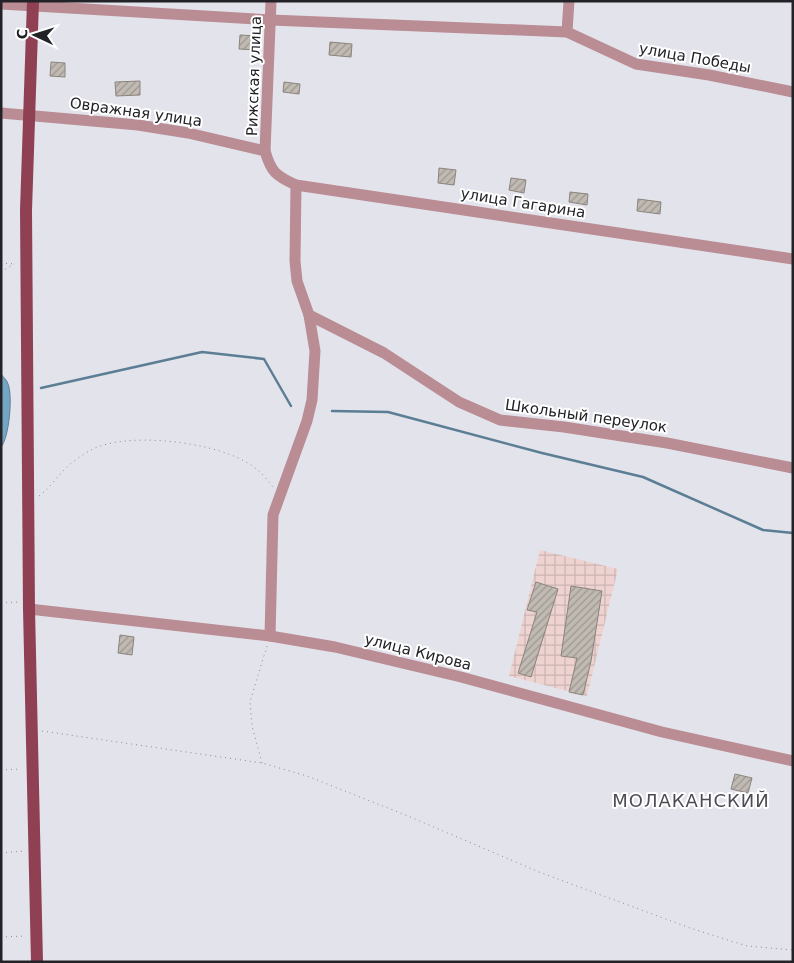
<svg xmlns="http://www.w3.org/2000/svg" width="794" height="963" font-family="'DejaVu Sans',sans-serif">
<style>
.industrial{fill:url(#industrial-grid)}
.water{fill:#74a6c3;stroke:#5c7e94}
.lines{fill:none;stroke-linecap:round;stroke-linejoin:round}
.stream{stroke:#5c7e94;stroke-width:2.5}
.building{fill:url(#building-hatch);stroke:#8a847d}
.path{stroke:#8a8a90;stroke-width:1;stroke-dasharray:1 4;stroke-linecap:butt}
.minor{stroke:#ba8c94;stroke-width:11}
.major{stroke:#8f4053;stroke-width:12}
.labels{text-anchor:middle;stroke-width:4;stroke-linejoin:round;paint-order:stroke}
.street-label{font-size:15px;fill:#232226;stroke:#fff}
.quarter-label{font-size:18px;letter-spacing:1px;fill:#4c4c54;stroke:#fff}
</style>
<defs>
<pattern id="industrial-grid" width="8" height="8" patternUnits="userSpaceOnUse" patternTransform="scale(1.25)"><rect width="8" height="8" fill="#eed3d1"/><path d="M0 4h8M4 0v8" fill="none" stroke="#ccb5b3"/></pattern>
<pattern id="building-hatch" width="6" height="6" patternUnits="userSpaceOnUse" patternTransform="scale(1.25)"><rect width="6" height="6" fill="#c0bab2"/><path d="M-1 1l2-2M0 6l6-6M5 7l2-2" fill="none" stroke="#9c9791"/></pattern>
</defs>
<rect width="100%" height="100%" fill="#e3e3ec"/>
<polygon class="industrial" points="540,550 618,569 587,696 509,676"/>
<path class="water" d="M1,374C3,377 7,380 8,384C13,396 9,438 1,447Z"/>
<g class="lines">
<g class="stream">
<polyline points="41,388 202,352 264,359 291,406"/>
<polyline points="332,411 388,412 542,453 643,477 763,530 793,533"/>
</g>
</g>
<g class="building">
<polygon points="240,35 257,36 257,50 239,49"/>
<polygon points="330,42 352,44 351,57 329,55"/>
<polygon points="51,62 65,63 65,77 50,76"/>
<polygon points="140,81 140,95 116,96 115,82"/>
<polygon points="284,82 300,84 299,94 283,92"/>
<polygon points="439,168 456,170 454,185 438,183"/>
<polygon points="511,178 526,180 524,193 509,190"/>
<polygon points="570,192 588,194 587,205 569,202"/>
<polygon points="638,199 661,202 660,214 637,211"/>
<polygon points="536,582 558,589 531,677 518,673 537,612 527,610"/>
<polygon points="571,586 602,591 591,661 583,695 569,692 577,658 561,656"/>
<polygon points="120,635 134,637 132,655 118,653"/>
<polygon points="735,774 752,778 748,793 731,789"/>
</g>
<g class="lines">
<g class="path">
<polyline points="1,263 16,264"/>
<polyline points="1,272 14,264"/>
<path d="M39,496C49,489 55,479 63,471C70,463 82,455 91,450C126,431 211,442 244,461C256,467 265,476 273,487"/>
<polyline points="1,603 18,602"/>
<polyline points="42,731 262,763 307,776 408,816 539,872 690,928 747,946 793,950"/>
<polyline points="262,763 252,726 250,702 267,646"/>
<polyline points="1,770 21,769"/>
<polyline points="1,853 23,851"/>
<polyline points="1,937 25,936"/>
</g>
<g class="minor">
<path d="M271,1L265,151C271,172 276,176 296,185L793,259"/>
<polyline points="1,4 271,20 567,32 636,64 709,75 793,92"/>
<polyline points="567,32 569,1"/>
<polyline points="1,113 138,125 188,133 265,151"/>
<polyline points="309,315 384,353 459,402 500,420 564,427 667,443 793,468"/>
<polyline points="29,609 270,636 335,647 461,677 662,732 793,761"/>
<polyline points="270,636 273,515 307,421 312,400 315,351 309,315 297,281 295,261 296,185"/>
</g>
<polyline class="major" points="33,1 26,210 29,609 37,962"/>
</g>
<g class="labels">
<g class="street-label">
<text transform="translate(695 58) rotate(10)" y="5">улица Победы</text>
<text transform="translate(254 76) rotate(-88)" y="5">Рижская улица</text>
<text transform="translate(136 112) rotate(8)" y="5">Овражная улица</text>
<text transform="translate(523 203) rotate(9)" y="5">улица Гагарина</text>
<text transform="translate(586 416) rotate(8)" y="5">Школьный переулок</text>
<text transform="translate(418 652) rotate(14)" y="5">улица Кирова</text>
</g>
<g class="quarter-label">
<text x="691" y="807">МОЛАКАНСКИЙ</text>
</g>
</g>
<rect width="794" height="963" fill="none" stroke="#232226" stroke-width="5"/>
<g transform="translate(35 35) rotate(274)" stroke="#ffffff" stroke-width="4" paint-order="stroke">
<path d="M0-4L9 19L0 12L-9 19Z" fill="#232226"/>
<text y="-8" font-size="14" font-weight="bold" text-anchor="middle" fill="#232226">С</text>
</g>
</svg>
